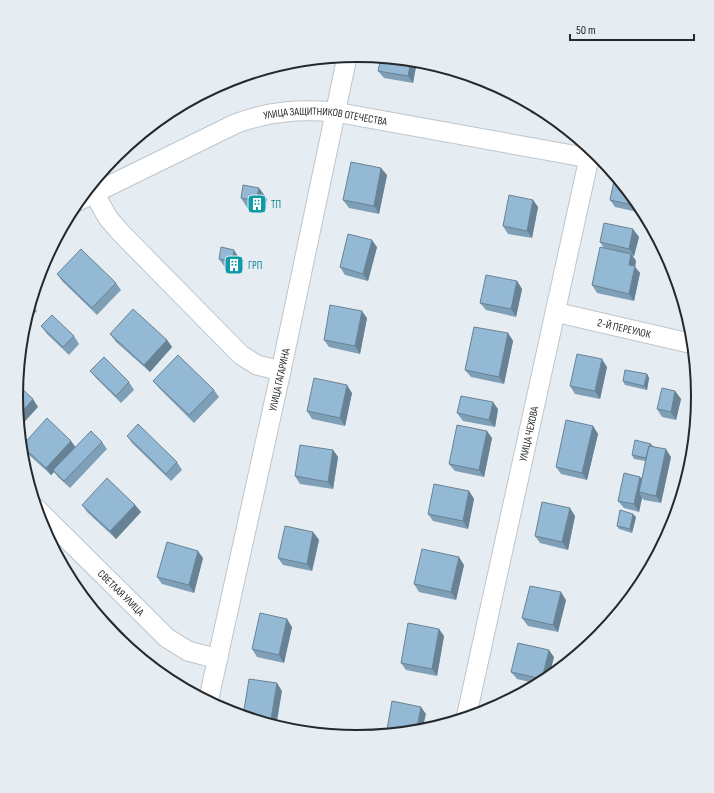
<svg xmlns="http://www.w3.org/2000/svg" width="714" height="793" font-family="'Sofia Sans Condensed',sans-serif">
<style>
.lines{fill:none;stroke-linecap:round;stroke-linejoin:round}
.minor-casing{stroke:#bec6cc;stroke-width:21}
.minor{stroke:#fff;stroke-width:19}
.wall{fill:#7f9fb7}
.shaded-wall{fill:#688295}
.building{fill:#94b9d5;stroke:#688295}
.labels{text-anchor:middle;stroke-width:3;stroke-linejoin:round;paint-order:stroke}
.street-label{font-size:11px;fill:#26292b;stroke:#e5edf3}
.culture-label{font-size:11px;fill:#0d838f;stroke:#e5edf3;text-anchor:start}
.rim{fill:none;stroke:#26292b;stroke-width:2}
</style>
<rect width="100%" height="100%" fill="#e5edf3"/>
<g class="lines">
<g class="minor-casing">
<g id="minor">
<polyline points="94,193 108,218 121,233 241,355 257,365 281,371"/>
<path id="s1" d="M78,201L235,124C269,111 299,109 335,112L589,158"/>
<path id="s2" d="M555,312L693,344"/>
<path id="s3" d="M36,508L167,638L188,651L218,659"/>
<path id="s4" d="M208,702L281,371L347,57"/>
<path id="s5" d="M466,718L591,149"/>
</g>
</g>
<use href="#minor" class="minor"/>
</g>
<g class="wall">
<polygon points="381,58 417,61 413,83 384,78 378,71"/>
<polygon points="527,103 547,113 552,117 531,113 526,105"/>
<polygon points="387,175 379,214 349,208 343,200"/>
<polygon points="615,176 641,207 643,211 642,213 615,207 610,200"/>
<polygon points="259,188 267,199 264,212 248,209 241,198"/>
<polygon points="533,200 538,207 532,238 508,234 503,226"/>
<polygon points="639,237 634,256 633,256 636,261 635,267 640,273 634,301 597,293 592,285 604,248 600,242"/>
<polygon points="377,247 368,281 345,275 340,267"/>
<polygon points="219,259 241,261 239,272 227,270"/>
<polygon points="57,274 116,283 121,290 97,315 62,281"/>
<polygon points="517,281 522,289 516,317 486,310 480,303"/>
<polygon points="31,303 37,311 25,323"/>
<polygon points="367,318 360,354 329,347 324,340"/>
<polygon points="41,326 74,336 79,344 69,355 47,334"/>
<polygon points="508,333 513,341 504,384 471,377 465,370"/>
<polygon points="110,334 167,340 172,347 150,372 116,342"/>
<polygon points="607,367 600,399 575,394 570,386"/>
<polygon points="90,371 129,382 134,390 121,403 96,378"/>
<polygon points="647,374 649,378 647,390 625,385 623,381"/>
<polygon points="153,381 214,390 219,397 194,423 159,388"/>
<polygon points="675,391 681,399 676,420 662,417 657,409"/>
<polygon points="352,393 345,426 312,419 307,411"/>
<polygon points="498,409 495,427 463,421 457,413"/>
<polygon points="593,426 598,434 587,480 561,474 556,467"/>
<polygon points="127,436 177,462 182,470 171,481 132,443"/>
<polygon points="492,438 484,477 455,471 449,464"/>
<polygon points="71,441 75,447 102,442 107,449 70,488 58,477 54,472 51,475 27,453 22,446"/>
<polygon points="651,444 653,446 671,457 661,503 644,500 642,498 639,512 624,508 618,501 640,477 642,478 645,461 634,459 632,455"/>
<polygon points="333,450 338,457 333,489 300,484 295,476"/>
<polygon points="469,491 474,499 468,529 433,521 428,514"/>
<polygon points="82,505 135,505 141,512 116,539 87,512"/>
<polygon points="575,516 568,550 540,543 535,536"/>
<polygon points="636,517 632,533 619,529 617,526"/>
<polygon points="313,532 319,540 312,571 283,565 278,558"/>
<polygon points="203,558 194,593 162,584 157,577"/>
<polygon points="464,565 456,600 419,592 414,584"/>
<polygon points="566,600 558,632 528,626 522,618"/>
<polygon points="292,627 284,663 257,657 252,649"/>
<polygon points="124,634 130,641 125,645 116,637"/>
<polygon points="444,636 437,676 406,670 401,663"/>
<polygon points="554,657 546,680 538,684 517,679 511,672"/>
</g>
<g class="shaded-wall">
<polygon points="411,61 417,61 413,83 408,76"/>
<polygon points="381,168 387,175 379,214 374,206"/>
<polygon points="259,188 267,199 264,212 256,201"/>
<polygon points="533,200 538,207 532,238 527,231"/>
<polygon points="638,203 643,211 642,213 637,206"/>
<polygon points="633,229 639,237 634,256 629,249"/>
<polygon points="372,240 377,247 368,281 363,274"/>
<polygon points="234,250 241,261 239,272 232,261"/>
<polygon points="631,254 636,261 635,267 640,273 634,301 629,294 629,265"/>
<polygon points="517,281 522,289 516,317 511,309"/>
<polygon points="362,311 367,318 360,354 355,346"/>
<polygon points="508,333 513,341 504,384 499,377"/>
<polygon points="167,340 172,347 150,372 144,365"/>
<polygon points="602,359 607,367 600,399 595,391"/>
<polygon points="647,374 649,378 647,390 644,386"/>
<polygon points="347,385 352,393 345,426 340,418"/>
<polygon points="675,391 681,399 676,420 671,412"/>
<polygon points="33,399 38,407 19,428 18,416"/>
<polygon points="493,402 498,409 495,427 489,420"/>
<polygon points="593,426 598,434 587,480 582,473"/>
<polygon points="487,431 492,438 484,477 479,470"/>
<polygon points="71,441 76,448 53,470 54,472 51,475 46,468"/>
<polygon points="666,449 671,457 661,503 656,496"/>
<polygon points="333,450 338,457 333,489 328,482"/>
<polygon points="640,477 646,484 639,492 642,498 639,512 634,504"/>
<polygon points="469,491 474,499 468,529 463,521"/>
<polygon points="135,505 141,512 116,539 110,531"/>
<polygon points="570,508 575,516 568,550 562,542"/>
<polygon points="633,514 636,517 632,533 630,529"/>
<polygon points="313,532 319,540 312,571 307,564"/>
<polygon points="198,551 203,558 194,593 189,585"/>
<polygon points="459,557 464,565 456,600 451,592"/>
<polygon points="561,592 566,600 558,632 553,625"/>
<polygon points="287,619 292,627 284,663 279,655"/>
<polygon points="439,629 444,636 437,676 432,669"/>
<polygon points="549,650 554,657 549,678 544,681 542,679"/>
<polygon points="277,683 282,691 276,727 270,725"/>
<polygon points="421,707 426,714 422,731 416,732"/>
</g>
<g class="building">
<polygon points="381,58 411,61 408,76 378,71"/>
<polygon points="527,103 536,108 526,105"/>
<polygon points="351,162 381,168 374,206 343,200"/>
<polygon points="615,176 638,203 637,206 610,200"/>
<polygon points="243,185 259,188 256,201 241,198"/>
<polygon points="509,195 533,200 527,231 503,226"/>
<polygon points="604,223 633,229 629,249 600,242"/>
<polygon points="348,234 372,240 363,274 340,267"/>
<polygon points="221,247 234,250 232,261 219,259"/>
<polygon points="600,247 631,254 629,265 635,266 629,294 592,285"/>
<polygon points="81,249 116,283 92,308 57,274"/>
<polygon points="486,275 517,281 511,309 480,303"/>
<polygon points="330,305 362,311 355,346 324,340"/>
<polygon points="133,309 167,340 144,365 110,334"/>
<polygon points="52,315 74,336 63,347 41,326"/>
<polygon points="474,327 508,333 499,377 465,370"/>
<polygon points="577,354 602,359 595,391 570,386"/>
<polygon points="178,355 214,390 189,415 153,381"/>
<polygon points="104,357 129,382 116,396 90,371"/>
<polygon points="625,370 647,374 644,386 623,381"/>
<polygon points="314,378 347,385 340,418 307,411"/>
<polygon points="17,384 33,399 18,416 16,396"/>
<polygon points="662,388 675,391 671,412 657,409"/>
<polygon points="461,396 493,402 489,420 457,413"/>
<polygon points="47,418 71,441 46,468 22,446"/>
<polygon points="566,420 593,426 582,473 556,467"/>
<polygon points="138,424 177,462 166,474 127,436"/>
<polygon points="457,425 487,431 479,470 449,464"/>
<polygon points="91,431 102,442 64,481 53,470"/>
<polygon points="635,440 651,444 650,446 649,446 646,458 632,455"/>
<polygon points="300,445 333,450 328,482 295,476"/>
<polygon points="649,446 666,449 656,496 639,492"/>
<polygon points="624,473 640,477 634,504 618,501"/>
<polygon points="107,478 135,505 110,531 82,505"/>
<polygon points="434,484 469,491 463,521 428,514"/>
<polygon points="542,502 570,508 562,542 535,536"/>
<polygon points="620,510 633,514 630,529 617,526"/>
<polygon points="285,526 313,532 307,564 278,558"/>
<polygon points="167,542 198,551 189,585 157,577"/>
<polygon points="422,549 459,557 451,592 414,584"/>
<polygon points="530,586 561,592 553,625 522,618"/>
<polygon points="93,602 124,634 118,640 116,637 90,606"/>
<polygon points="260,613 287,619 279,655 252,649"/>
<polygon points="408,623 439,629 432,669 401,663"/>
<polygon points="518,643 549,650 542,679 511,672"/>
<polygon points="249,679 277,683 270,725 243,716"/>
<polygon points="392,701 421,707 416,732 386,735"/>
</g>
<defs>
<g id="building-square" transform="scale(1)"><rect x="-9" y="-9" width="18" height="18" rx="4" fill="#0f9aa8" stroke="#e5edf3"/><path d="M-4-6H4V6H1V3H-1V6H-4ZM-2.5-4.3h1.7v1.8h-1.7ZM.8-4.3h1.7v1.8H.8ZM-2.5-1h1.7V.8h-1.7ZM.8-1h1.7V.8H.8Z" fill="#fff"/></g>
</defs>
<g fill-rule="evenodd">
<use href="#building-square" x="257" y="204"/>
<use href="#building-square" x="234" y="265"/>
</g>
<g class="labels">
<g class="street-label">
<text dy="4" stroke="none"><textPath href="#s1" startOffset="267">УЛИЦА ЗАЩИТНИКОВ ОТЕЧЕСТВА</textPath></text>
<text dy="4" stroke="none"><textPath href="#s2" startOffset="71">2-Й ПЕРЕУЛОК</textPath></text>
<text dy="4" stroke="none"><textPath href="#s4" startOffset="330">УЛИЦА ГАГАРИНА</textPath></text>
<text dy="4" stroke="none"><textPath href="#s5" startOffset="291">УЛИЦА ЧЕХОВА</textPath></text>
<text dy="4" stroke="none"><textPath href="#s3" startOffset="120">СВЕТЛАЯ УЛИЦА</textPath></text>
</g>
<g class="culture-label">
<text x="271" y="208">ТП</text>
<text x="248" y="269">ГРП</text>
</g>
</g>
<path d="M0 0H714V793H0ZM23 396a334 334 0 1 1 668 0a334 334 0 1 1-668 0Z" fill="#e5edf3" fill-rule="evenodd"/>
<path class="rim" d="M23 396a334 334 0 1 1 668 0a334 334 0 1 1-668 0Z"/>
<path d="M570 34v6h124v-6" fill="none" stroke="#26292b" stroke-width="2"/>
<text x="576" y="34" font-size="12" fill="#26292b" stroke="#e5edf3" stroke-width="3" paint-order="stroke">50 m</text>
</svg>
